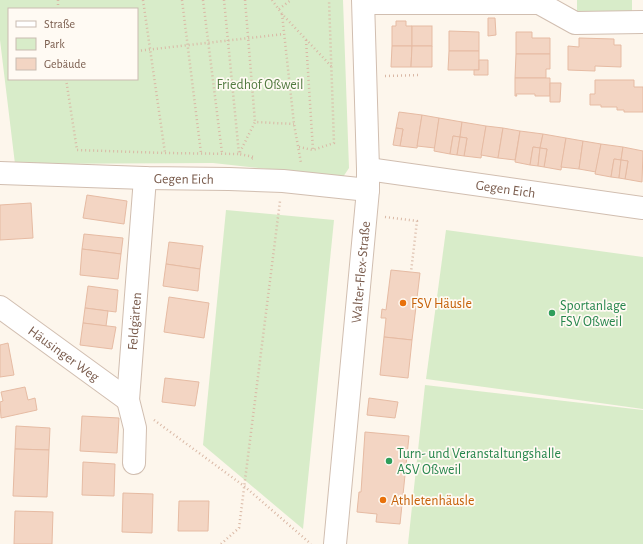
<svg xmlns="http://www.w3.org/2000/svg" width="643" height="544" font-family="'Alegreya Sans',sans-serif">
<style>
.green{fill:#d8ecc9;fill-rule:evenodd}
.building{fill:#f3d5c3;stroke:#e6bba3}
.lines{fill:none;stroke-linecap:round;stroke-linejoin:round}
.minor-casing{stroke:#d1beb0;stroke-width:24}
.path{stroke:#d9b8a5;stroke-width:2.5;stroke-dasharray:1 3;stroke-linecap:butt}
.minor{stroke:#fff;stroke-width:22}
.food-dot{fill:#e8710a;stroke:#fffaf3;stroke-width:1.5}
.leisure-dot{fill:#2e9e5b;stroke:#fffaf3;stroke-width:1.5}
.labels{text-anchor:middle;stroke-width:3.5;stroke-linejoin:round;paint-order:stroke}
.park-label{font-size:14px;fill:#537a41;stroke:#fffaf3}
.street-label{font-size:14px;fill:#7a5c4d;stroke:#fffaf3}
.food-label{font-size:14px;fill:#c56008;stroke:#fffaf3;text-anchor:start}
.leisure-label{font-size:14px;fill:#27864d;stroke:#fffaf3;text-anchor:start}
</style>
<rect width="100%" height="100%" fill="#fdf6ec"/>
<g class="green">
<path d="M0,0H343L349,168L343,177L213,163L15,164L0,40ZM9,9H137V79H9Z"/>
<polygon points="577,0 632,0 632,11 577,15"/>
<polygon points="226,210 334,220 303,529 203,445"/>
<polygon points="446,230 643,257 643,409 426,379"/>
<polygon points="425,385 643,410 643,544 408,544"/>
</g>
<g class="building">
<polygon points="488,18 495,18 496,35 488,36"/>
<polygon points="396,21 406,21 406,26 412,26 412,46 392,46 392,26 396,26"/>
<rect x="412" y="26" width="20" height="20"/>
<polygon points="449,31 479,32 479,51 449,51"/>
<polygon points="516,32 532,32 532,38 550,38 550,54 516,54"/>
<polygon points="579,38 614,39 614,45 621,45 621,67 595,66 595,71 568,70 568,46 579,47"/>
<polygon points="392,46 412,46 411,67 391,67"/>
<polygon points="412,46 432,46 432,67 411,67"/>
<polygon points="449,51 479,51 479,70 448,70"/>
<polygon points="516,54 550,54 550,69 546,69 546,78 515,78"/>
<polygon points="479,60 488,60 488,75 474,75 474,70 479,70"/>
<polygon points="515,78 550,78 550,96 535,96 535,94 516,94 517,96 515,96"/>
<polygon points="595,80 634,80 634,87 643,87 643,112 624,112 624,110 617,110 617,107 601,107 601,105 590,105 590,94 595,94"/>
<polygon points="550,83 561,83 560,102 550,102"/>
<polygon points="399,112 422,115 417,148 400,146 403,129 396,128"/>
<polygon points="422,115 439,118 435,148 417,146"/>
<polygon points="439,118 462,122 460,137 453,136 450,154 434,151"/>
<polygon points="462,122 486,126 481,158 464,156 467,138 460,137"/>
<polygon points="486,126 503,128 498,158 481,155"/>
<polygon points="396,128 403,129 400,146 393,145"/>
<polygon points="503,128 520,131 515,160 498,158"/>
<polygon points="520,131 543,134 540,148 533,147 530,165 515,162"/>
<polygon points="543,134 566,138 561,170 544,167 547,149 540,148"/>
<polygon points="453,136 460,137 457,155 450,154"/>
<polygon points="460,137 467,138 464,156 457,155"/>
<polygon points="566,138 583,141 579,169 561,167"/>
<polygon points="583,141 601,144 596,172 579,169"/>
<polygon points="601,144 623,147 621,160 614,159 611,177 595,174"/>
<polygon points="533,147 540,148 538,166 530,165"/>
<polygon points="623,147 643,151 642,182 625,179 628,161 621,160"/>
<polygon points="540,148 547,149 544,167 538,166"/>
<polygon points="614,159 621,160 619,178 611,177"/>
<polygon points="621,160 628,161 625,179 619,178"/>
<polygon points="87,195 127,201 124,224 83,218"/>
<polygon points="31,203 33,238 0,240 0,205"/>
<polygon points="84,234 123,238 121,254 82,249"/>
<polygon points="169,242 203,246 200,269 166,264"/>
<polygon points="82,249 121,254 118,279 80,275"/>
<polygon points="166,264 200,269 198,291 163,286"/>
<polygon points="391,270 420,273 412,340 384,337 386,318 381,318 382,309 386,310"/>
<polygon points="88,286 118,290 116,312 85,308"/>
<polygon points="169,297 209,303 204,338 164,332"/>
<polygon points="85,308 108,311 106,326 83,323"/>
<polygon points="83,323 116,327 112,349 80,345"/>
<polygon points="384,337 412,340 408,378 380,375"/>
<polygon points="8,343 14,375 0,377 0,345"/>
<polygon points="165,378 199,382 195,406 162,402"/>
<polygon points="25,387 28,400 35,398 37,410 1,418 0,402 3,401 1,392"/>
<polygon points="369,398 398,402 395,418 367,415"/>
<polygon points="82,416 119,418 117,453 80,451"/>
<polygon points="16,426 50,428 49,450 15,449"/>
<polygon points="365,432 409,436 400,524 376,522 377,514 357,512 359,492 361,492"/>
<polygon points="15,449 49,450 47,497 13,496"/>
<polygon points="83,462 115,464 114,496 82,495"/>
<polygon points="123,493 153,494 152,533 122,532"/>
<polygon points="179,501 209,501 208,531 178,531"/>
<polygon points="15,511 53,512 52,544 14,544"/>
</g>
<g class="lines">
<g class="minor-casing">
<g id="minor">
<polyline points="364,3 539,3 575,23 643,22"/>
<path id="s1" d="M368,169L643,208"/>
<path id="s2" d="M0,173L145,178L229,179L283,181L368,190"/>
<path id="s3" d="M0,307L128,400"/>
<path id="s4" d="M134,463L135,428L128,400L145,178"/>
<path id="s5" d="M335,544L368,190V169L363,0"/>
</g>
</g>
<g class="path">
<polyline points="58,0 58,9"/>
<polyline points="143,0 165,153"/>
<polyline points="182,0 201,153"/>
<polyline points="203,0 222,153"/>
<polyline points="224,0 239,154 254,157 250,160"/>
<polyline points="245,0 255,122"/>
<polyline points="272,0 282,14 332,67"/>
<polyline points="279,9 291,0"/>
<polyline points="282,14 294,124 301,163"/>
<polyline points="306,40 313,150"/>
<polyline points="137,51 284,34"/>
<polyline points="385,76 421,75"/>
<polyline points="66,79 77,150 165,153 239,154 255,122 294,124"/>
<polyline points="299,147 313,150 334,143 329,0"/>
<polyline points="385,217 417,221 411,272"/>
<polyline points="154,420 244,486 311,544"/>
<polyline points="221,544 239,528 280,201"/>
</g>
<use href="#minor" class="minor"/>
</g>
<g class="food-dot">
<circle cx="403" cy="303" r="4"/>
<circle cx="383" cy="500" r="4"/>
</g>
<g class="leisure-dot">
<circle cx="552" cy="313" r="4"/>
<circle cx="389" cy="461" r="4"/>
</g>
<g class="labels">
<g class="park-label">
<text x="260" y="89">Friedhof Oßweil</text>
</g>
<g class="street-label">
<text dy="5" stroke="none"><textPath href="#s2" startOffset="184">Gegen Eich</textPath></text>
<text dy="5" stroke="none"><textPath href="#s1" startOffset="139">Gegen Eich</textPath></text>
<text dy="5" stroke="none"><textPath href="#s5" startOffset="273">Walter-Flex-Straße</textPath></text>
<text dy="5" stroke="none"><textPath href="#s4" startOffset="143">Feldgärten</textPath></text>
<text dy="5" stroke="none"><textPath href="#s3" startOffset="79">Häusinger Weg</textPath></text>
</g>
<g class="food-label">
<text x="411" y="308">FSV Häusle</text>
<text x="391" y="505">Athletenhäusle</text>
</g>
<g class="leisure-label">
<text x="560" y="310">Sportanlage<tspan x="560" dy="16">FSV Oßweil</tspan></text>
<text x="397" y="458">Turn- und Veranstaltungshalle<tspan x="397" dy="16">ASV Oßweil</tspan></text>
</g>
</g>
<rect x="8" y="8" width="130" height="72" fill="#fffaf3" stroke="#cabbb1"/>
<rect x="16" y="21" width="20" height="6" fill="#ffffff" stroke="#cabbb1"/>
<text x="44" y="28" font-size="12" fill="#7a5c4d">Straße</text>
<rect x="16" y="38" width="20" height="12" fill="#d8ecc9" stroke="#cabbb1"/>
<text x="44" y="48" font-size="12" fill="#7a5c4d">Park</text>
<rect x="16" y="58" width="20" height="12" fill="#f3d5c3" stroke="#cabbb1"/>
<text x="44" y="68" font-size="12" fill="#7a5c4d">Gebäude</text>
</svg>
